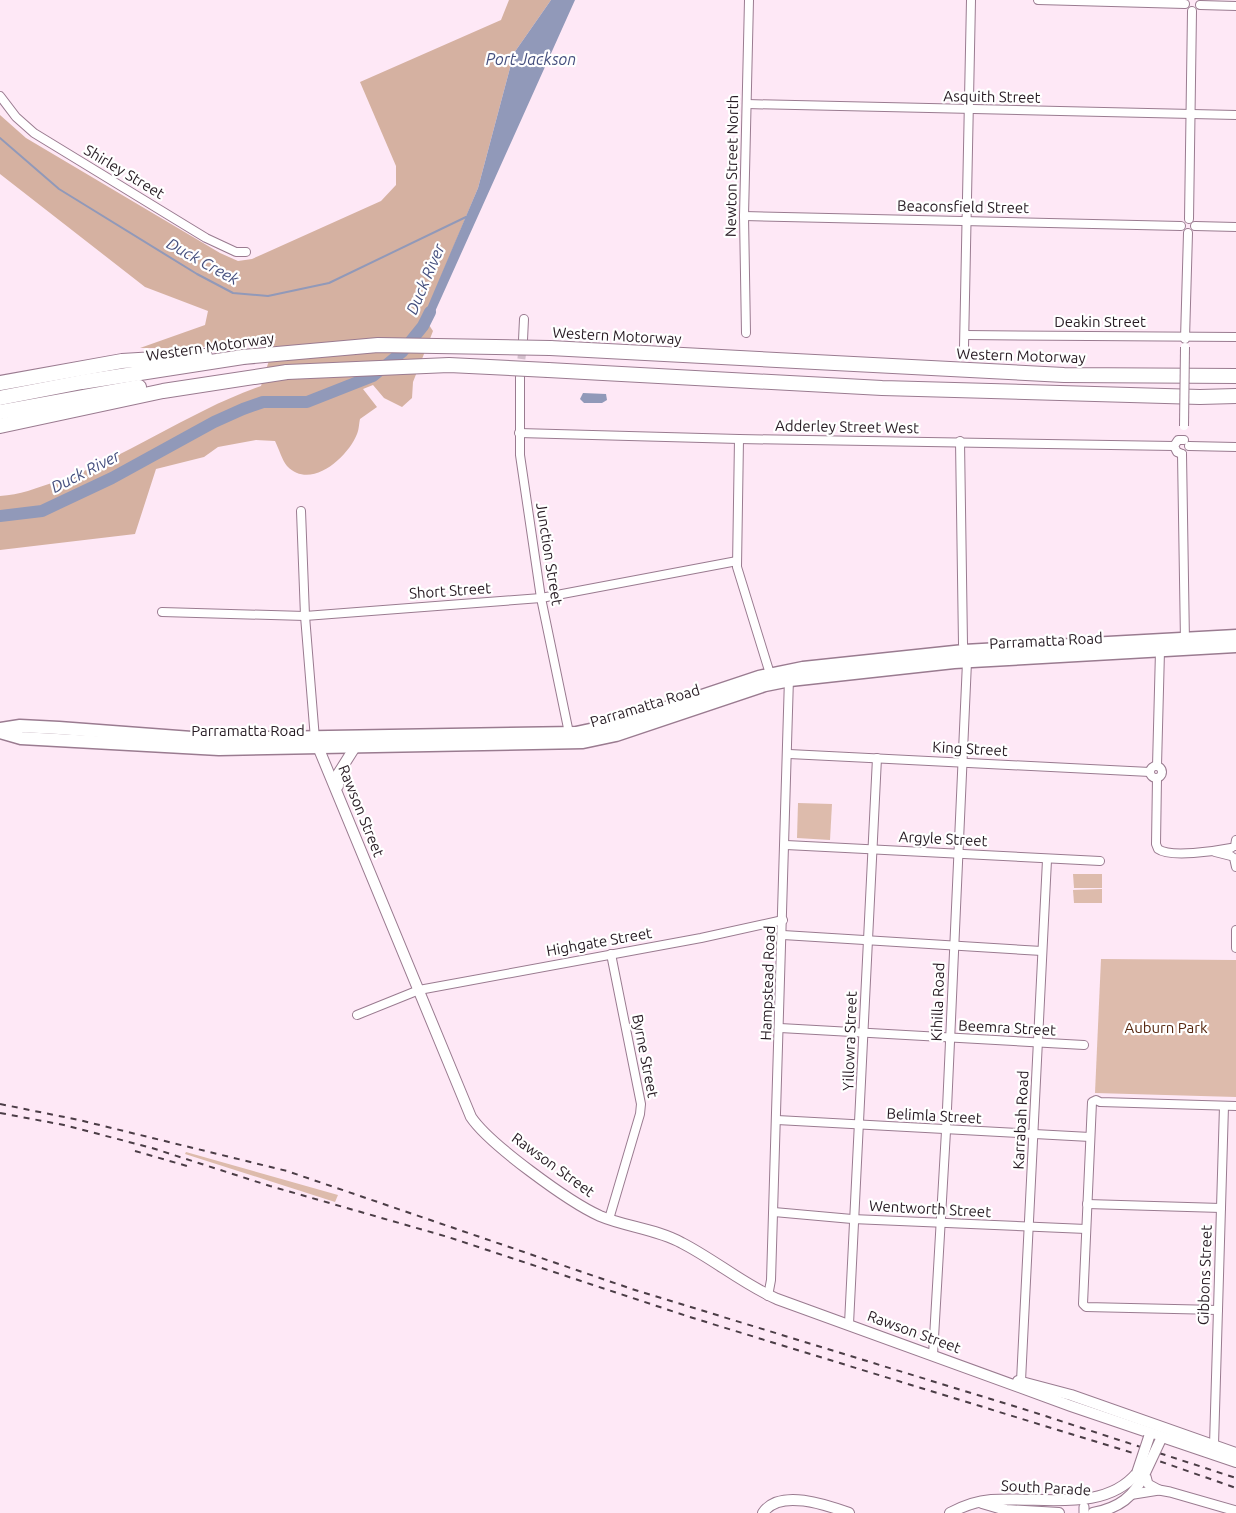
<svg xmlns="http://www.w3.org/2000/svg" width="1236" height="1513" font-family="Ubuntu,sans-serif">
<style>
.green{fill:#ddbbac}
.forest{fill:#d5b1a1}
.water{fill:#9199b9}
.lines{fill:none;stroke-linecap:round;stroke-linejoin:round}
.stream{stroke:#9199b9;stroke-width:2}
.river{stroke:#9199b9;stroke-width:12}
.minor-tunnel{stroke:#d3bfcc;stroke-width:8;stroke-dasharray:8 4;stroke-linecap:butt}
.minor-casing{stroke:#9a7b90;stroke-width:10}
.tertiary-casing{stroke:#9a7b90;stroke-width:11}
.secondary-casing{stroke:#9a7b90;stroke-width:12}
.trunk-casing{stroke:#9a7b90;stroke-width:15}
.motorway-casing{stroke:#9a7b90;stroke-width:16}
.minor{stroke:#fff;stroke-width:8}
.tertiary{stroke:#fff;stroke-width:9}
.secondary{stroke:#fff;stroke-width:10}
.trunk{stroke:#fff;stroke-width:12}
.motorway{stroke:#fff;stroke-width:14}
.rail{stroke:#4b3d46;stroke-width:2;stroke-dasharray:6 6;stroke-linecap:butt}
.minor-bridge-casing{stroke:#9a7b90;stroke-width:10;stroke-linecap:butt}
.secondary-bridge-casing{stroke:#9a7b90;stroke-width:12;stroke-linecap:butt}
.motorway-bridge-casing{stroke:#9a7b90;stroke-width:16;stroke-linecap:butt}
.minor-bridge{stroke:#fff;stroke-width:8}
.secondary-bridge{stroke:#fff;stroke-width:10}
.motorway-bridge{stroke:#fff;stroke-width:14}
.labels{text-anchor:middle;stroke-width:4.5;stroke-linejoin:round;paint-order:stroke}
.street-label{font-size:15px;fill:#271b23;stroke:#fff}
.park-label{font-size:15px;fill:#55260e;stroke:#fff}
.water-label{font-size:16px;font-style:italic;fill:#454f7e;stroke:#fff}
</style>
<rect width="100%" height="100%" fill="#fee8f6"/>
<g class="green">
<polygon points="798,803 832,804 830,840 797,838"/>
<polygon points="1073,874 1102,874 1102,888 1074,888"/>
<polygon points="1102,889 1102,903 1074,903 1073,890"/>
<polygon points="1101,959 1236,960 1236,1097 1095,1093"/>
<polygon points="186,1152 338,1195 335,1202 185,1154"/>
</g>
<path class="forest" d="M509,0H551L514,53L478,188L420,327L429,325L433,331L413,382L412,398L402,407L384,398L373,385L363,389L377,407L360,419C359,423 359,430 357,434C348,457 311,491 287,466C282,460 279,449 275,441L256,440L218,447L204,457L156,469L135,534L0,550V496C20,495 36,488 55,482C127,458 189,411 261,386L276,338L194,348H140L205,325L208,311L145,287L0,174V115L26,138L220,253L238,261L252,259L381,201L396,185V166L360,82L501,20Z"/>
<g class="water">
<polygon points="551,0 575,0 429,325 419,327 478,188 514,53"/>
<polygon points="583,393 606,394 607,400 602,403 584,403 580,399"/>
</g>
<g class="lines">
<polyline class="stream" points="0,138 59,189 197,274 233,293 268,296 329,283 466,217"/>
<polyline class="river" points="0,516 42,511 112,478 214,422 243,409 263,402 307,402 373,376 402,352 423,326 430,312"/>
<polyline class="minor-tunnel" points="520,371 523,345"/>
<g class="minor-casing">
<g id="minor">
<polyline points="1038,0 1185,4"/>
<polyline points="1200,5 1236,6"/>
<polyline points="0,96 16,117 34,133 206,238 236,252 246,252"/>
<polyline points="747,104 1236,115"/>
<polyline points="744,216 1181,226"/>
<polyline points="1189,219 1192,11"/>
<polyline points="1195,226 1236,227"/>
<polyline points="746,333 744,216 749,0"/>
<polyline points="965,335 1236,337"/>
<polyline points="1185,339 1188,233"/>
<polyline points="523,340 524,319"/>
<polyline points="964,347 971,0"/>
<polyline points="520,377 520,455 541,598 569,733"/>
<polyline points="519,433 739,439 1174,446"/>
<polyline points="739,439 737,567 771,677"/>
<polyline points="1189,446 1236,447"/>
<polyline points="1182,454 1185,642"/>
<polyline points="1182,454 1177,452 1174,446 1178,440 1184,440"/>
<polyline points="301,511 305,616 315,739"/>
<polyline points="162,612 305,616 541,598 737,561"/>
<polyline points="789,754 1150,772"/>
<circle cx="1156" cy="772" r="6"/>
<polyline points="1157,766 1160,651"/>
<path d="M1157,778L1156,844L1158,849C1170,858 1216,851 1231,848"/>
<polyline points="786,845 1100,861"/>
<polyline points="1235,846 1236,840"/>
<polyline points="1215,852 1231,856"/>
<polyline points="1234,858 1236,867"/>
<polyline points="1236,930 1236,948"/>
<polyline points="783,935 1042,951"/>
<polyline points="357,1015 419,990 701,938 783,920"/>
<polyline points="780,1028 1084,1045"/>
<polyline points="777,1120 1090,1137"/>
<polyline points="1087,1204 1221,1208"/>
<polyline points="774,1212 852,1219 1086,1229"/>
<polyline points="609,1219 640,1114 641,1104 611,954"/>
<polyline points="768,1296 771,1280 789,678"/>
<polyline points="1218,1310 1086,1307 1083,1304 1092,1102 1096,1100 1100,1102 1236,1106"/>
<polyline points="849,1324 877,758"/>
<polyline points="933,1355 946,1131 967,662 963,644 960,441"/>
<polyline points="1021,1381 1047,860"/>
<polyline points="1214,1445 1224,1106"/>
</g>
</g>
<g class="tertiary-casing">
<g id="tertiary">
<polyline points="1145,1473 1148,1484 1159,1490"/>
<polyline points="1134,1494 1159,1490 1170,1492 1236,1511"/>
<polyline points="1084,1513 1084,1507"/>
</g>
</g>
<g class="secondary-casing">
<g id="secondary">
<path d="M316,742L471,1117C489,1144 569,1202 600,1216C626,1227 657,1229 682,1243C715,1260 743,1284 777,1299L1071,1406L1236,1462"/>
<polyline points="338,786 338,774 355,747"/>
<polyline points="1018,1381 1071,1395 1236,1453"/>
<polyline points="982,1503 1006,1510 1059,1513"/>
<path d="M763,1513C779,1488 827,1505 849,1513"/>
<path d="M950,1513C963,1506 977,1501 991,1500C1042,1496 1104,1513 1137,1473"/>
<path d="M1093,1513C1119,1508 1134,1497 1145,1473"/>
</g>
</g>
<g class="trunk-casing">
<g id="trunk">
<polyline points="0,729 20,726 59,728 205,739 576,733 618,724 759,677 803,668 964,651 1236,636"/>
<polyline points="0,732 21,738 219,749 583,742 616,735 765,685 790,680 954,662 1236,646"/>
</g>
</g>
<g class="motorway-casing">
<g id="motorway">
<polyline points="550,348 1064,375 1236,376"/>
<polyline points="548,370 882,388 1200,397 1236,396"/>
<polyline points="0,383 122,361 205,356"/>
<polyline points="0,398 82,382 243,357"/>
<polyline points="0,412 139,387"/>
<polyline points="0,426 163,391 287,372"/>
</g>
</g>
<use href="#minor" class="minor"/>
<use href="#tertiary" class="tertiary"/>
<use href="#secondary" class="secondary"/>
<use href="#trunk" class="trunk"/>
<use href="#motorway" class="motorway"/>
<g class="rail">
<polyline points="0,1104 79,1120 287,1171 632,1289 1033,1412 1236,1478"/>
<polyline points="0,1113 64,1125 152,1148 270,1186 448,1237 693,1318 1159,1461 1236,1488"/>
<polyline points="135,1151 187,1166"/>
</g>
<g class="minor-bridge-casing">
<polyline id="minor-bridge" points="1184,426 1185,347"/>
</g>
<g class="secondary-bridge-casing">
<g id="secondary-bridge">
<polyline points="1137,1473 1149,1437"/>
<polyline points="1145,1473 1160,1441"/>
</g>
</g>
<g class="motorway-bridge-casing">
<g id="motorway-bridge">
<polyline points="243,357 378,345 550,348"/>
<polyline points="287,372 449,365 548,370"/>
</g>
</g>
<use href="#minor-bridge" class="minor-bridge"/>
<use href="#secondary-bridge" class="secondary-bridge"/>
<use href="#motorway-bridge" class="motorway-bridge"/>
</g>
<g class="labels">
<g class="street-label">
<text transform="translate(992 97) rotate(1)" y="5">Asquith Street</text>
<text transform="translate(732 166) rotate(-89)" y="5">Newton Street North</text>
<text transform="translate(124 172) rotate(31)" y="5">Shirley Street</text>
<text transform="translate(963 207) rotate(1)" y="5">Beaconsfield Street</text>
<text x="1100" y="327">Deakin Street</text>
<text transform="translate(617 336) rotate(3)" y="5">Western Motorway</text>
<text transform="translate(210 347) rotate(-8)" y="5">Western Motorway</text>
<text transform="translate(1021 356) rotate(2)" y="5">Western Motorway</text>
<text transform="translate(847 427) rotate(1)" y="5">Adderley Street West</text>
<text transform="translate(549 554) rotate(81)" y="5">Junction Street</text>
<text transform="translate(450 591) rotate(-4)" y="5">Short Street</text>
<text transform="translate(1046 641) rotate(-3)" y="5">Parramatta Road</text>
<text transform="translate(645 706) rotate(-17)" y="5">Parramatta Road</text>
<text x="248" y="736">Parramatta Road</text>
<text transform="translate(970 749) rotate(3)" y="5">King Street</text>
<text transform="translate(361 811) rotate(68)" y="5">Rawson Street</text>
<text transform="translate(943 839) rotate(3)" y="5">Argyle Street</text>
<text transform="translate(599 942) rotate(-10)" y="5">Highgate Street</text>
<text transform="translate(768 983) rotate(-88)" y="5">Hampstead Road</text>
<text transform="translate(938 1002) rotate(-88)" y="5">Kihilla Road</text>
<text transform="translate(1007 1028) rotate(3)" y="5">Beemra Street</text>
<text transform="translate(850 1041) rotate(-88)" y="5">Yillowra Street</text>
<text transform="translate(645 1056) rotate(79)" y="5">Byrne Street</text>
<text transform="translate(934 1116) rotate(3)" y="5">Belimla Street</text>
<text transform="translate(1021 1120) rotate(-87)" y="5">Karrabah Road</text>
<text transform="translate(553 1165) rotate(36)" y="5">Rawson Street</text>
<text transform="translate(930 1209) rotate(3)" y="5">Wentworth Street</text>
<text transform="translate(1205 1275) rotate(-88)" y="5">Gibbons Street</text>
<text transform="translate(914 1332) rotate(20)" y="5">Rawson Street</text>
<text transform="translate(1046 1488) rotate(3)" y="5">South Parade</text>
</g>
<g class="park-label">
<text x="1166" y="1033">Auburn Park</text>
</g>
<g class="water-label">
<text x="531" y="65">Port Jackson</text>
<text transform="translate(203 261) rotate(29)" y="6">Duck Creek</text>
<text transform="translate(425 279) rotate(-67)" y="6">Duck River</text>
<text transform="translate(85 471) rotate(-27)" y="6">Duck River</text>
</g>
</g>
</svg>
